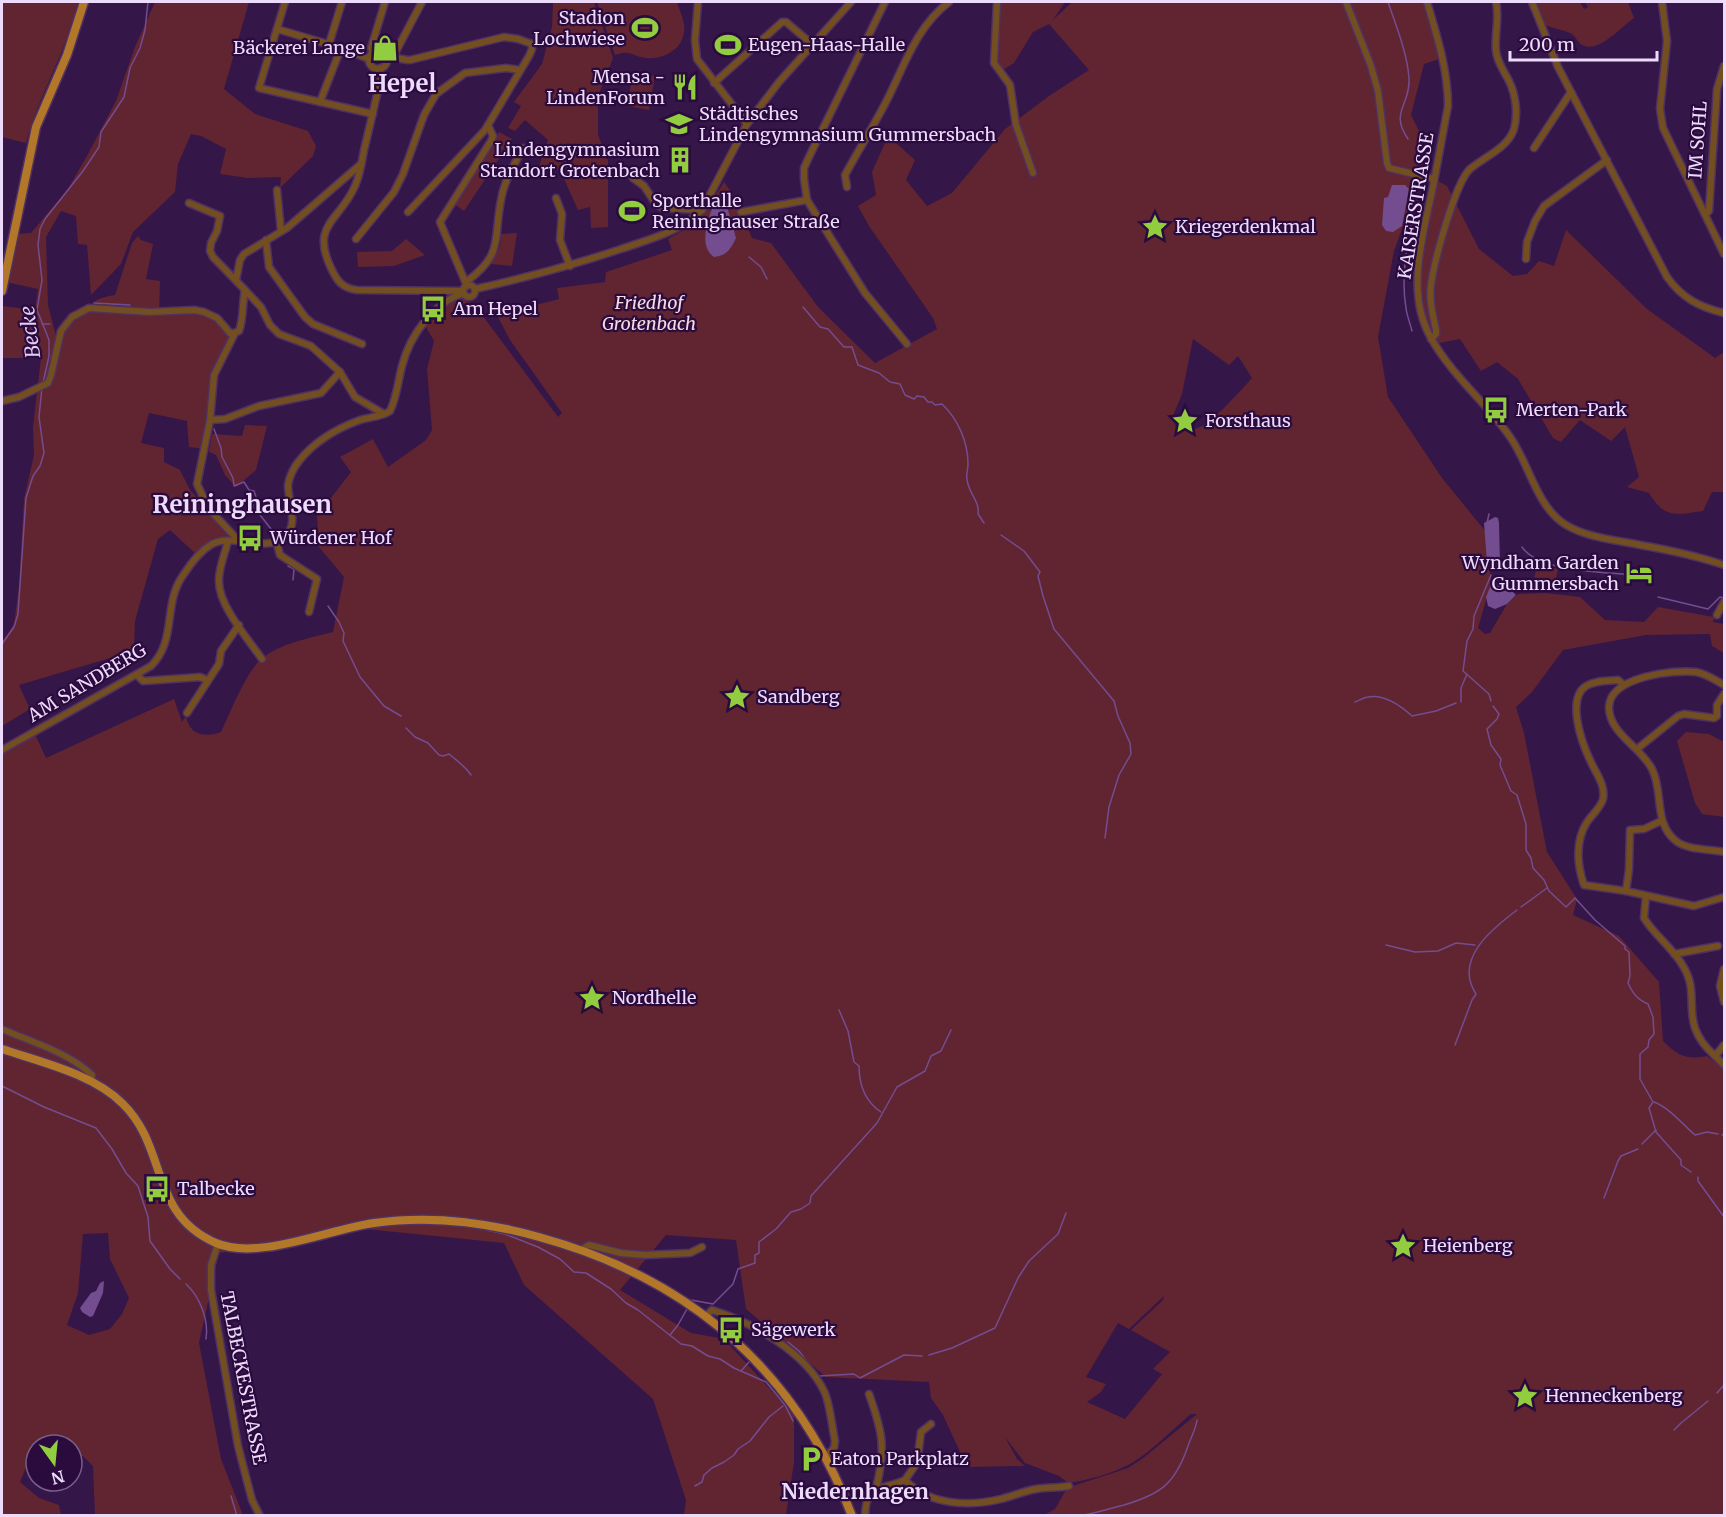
<svg xmlns="http://www.w3.org/2000/svg" width="1726" height="1517" font-family="Merriweather,serif">
<style>
.green{fill:#612431;fill-rule:evenodd}
.water{fill:#744d90}
.lines{fill:none;stroke-linecap:round;stroke-linejoin:round}
.stream{stroke:#744d90;stroke-width:1.5}
.minor-casing{stroke:#4f3262;stroke-width:9}
.major-casing{stroke:#4f3262;stroke-width:11}
.minor{stroke:#724e21;stroke-width:6}
.major{stroke:#b27728;stroke-width:8}
.labels{text-anchor:middle;stroke-width:4.5;stroke-linejoin:round;paint-order:stroke}
.poi-label{font-size:18px;fill:#ecdbfb;stroke:#2b0b3e;text-anchor:start}
.street-label{font-size:18px;fill:#ecdbfb;stroke:#2b0b3e}
.park-label{font-size:18px;font-style:italic;fill:#f5dcdf;stroke:#2b0b3e}
.water-label{font-size:20px;font-style:italic;fill:#e2cdf4;stroke:#2b0b3e}
.quarter-label{font-size:21px;font-weight:bold;fill:#ecdbfb;stroke:#2b0b3e}
.district-label{font-size:24px;font-weight:bold;fill:#ecdbfb;stroke:#2b0b3e}
</style>
<rect width="100%" height="100%" fill="#351649"/>
<g class="green">
<path d="M2,2H78C67,51 39,94 26,143L2,137Z"/>
<polygon points="155,2 249,2 224,89 255,114 308,131 316,146 313,156 280,188 281,177 248,178 220,174 226,149 201,136 191,134 178,164 175,192 133,232 121,264 91,295 87,245 78,244 76,216 61,211 46,237 48,305 56,336 50,372 47,381 38,384 41,358 2,358 3,337 2,306 35,310 38,289 6,282 17,234 31,233 68,189 88,154 116,101 135,47"/>
<polygon points="552,2 594,2 613,58 598,96 598,135 608,161 608,227 591,228 590,207 578,210 560,170 538,169 548,140 525,120 515,131 508,128 521,106 514,102 542,64 552,27 553,4"/>
<path d="M597,2H677C679,9 683,17 684,25C687,46 666,60 647,58C631,57 633,49 615,55Z"/>
<path d="M1001,2H1065L1053,20L1072,2H1431L1445,57L1424,64L1411,115L1430,152L1394,251L1378,337L1388,397L1442,478L1486,532L1487,565L1491,575V583L1478,628L1485,634L1490,633L1507,604L1518,594L1545,593L1580,597L1605,620L1644,622L1658,607L1714,617L1713,622L1724,624V653L1712,646L1710,634L1646,635L1563,650L1532,692L1516,707L1524,733L1547,852L1577,899L1573,915L1619,936L1659,982L1663,1041C1678,1056 1687,1060 1707,1056L1724,1069V1515H1044L1055,1509L1067,1488L1128,1468L1142,1459L1197,1414H1204H1191C1173,1429 1150,1453 1130,1464C1112,1474 1088,1480 1068,1483L1059,1476L1025,1463L1005,1437L1017,1459L1025,1466L967,1467L943,1415L931,1398L929,1382L826,1377L746,1309L736,1240L666,1235L620,1290L691,1333L724,1339L794,1415V1462L786,1515H684L686,1500L653,1399L524,1285L504,1243L366,1229L219,1253L199,1343L221,1459L243,1515H95L93,1466L83,1456L72,1457V1445H36V1460L27,1465L20,1482L39,1498L59,1505L61,1515H2V753L35,734L46,758L174,699L182,722L186,716C189,735 205,738 221,732C230,713 246,672 262,658C282,643 309,638 333,632L344,577L319,547L317,516L351,472L340,457L373,439L388,467L426,440L432,430L427,369L434,341L425,325L446,304L459,298L474,304L558,417L562,413L510,340L497,315L559,299L557,288L605,282L606,272L672,250L668,239L699,221L724,182L734,196L752,238L771,243L818,307L875,363L937,329L933,318L869,226L858,206L876,195L872,172L888,136L915,160L906,180L927,206L952,193L1005,129L1049,96L1089,70L1049,24L1033,32L1014,63L1004,69L998,65L996,56ZM1193,339L1229,365L1238,356L1252,378C1241,390 1210,426 1195,429C1190,429 1182,427 1176,427L1172,418L1182,394ZM108,1233L110,1259L129,1298L122,1314L110,1329L89,1335L67,1325L78,1293L83,1234ZM1164,1296L1163,1300L1131,1330L1170,1352L1153,1369L1162,1374L1125,1419L1087,1402L1101,1392L1106,1384L1086,1377L1118,1323L1129,1329Z"/>
<path d="M1534,2H1580L1584,9L1588,7L1585,2H1628L1634,18C1621,27 1598,54 1582,45C1578,43 1576,37 1572,34C1565,30 1554,29 1545,25Z"/>
<polygon points="633,72 655,76 649,110 627,106"/>
<polygon points="499,132 512,139 464,211 454,204"/>
<path d="M1434,179L1447,186L1479,249L1513,276L1527,274L1539,261L1554,266L1566,230L1647,309L1715,358L1724,352V492H1712L1703,511C1675,515 1665,519 1649,493L1627,487L1639,477L1625,427L1611,441L1580,420L1561,442L1553,438L1518,379L1497,362L1481,371L1460,339L1439,343L1431,339L1418,296V280Z"/>
<polygon points="517,233 512,266 491,264 500,246 501,234"/>
<path d="M138,236L141,240L153,244L146,279L160,281L159,314C189,313 215,307 229,339L214,375L205,449L189,447L187,421L149,413L141,443L164,448V462L180,470L190,490L223,525L230,536L214,540L196,554L170,530L158,539L135,621L134,651L19,685L30,709L2,726V642L14,624L19,586L24,499L34,455L33,428L37,391C64,379 53,361 61,338C66,326 75,322 83,313C95,300 97,298 115,295L132,243Z"/>
<polygon points="406,239 425,255 394,266 358,267 357,252 392,251"/>
<polygon points="245,425 267,426 256,470 236,487 225,475 216,455 209,452 212,434 242,436"/>
<polygon points="1537,565 1546,566 1546,572 1547,566 1558,569 1554,588 1533,584"/>
<polygon points="1686,732 1709,734 1724,742 1724,817 1702,814 1695,803 1677,741"/>
</g>
<g class="water">
<polygon points="1392,185 1405,185 1409,189 1402,226 1393,232 1386,231 1382,225 1384,198 1388,197"/>
<path d="M720,199L726,203L736,238C731,249 726,256 714,257C697,246 709,216 715,201Z"/>
<polygon points="1495,517 1498,518 1499,523 1500,564 1494,567 1487,563 1484,523"/>
<polygon points="1492,582 1509,588 1516,595 1507,604 1495,609 1488,606 1486,597"/>
<polygon points="104,1281 103,1293 93,1316 90,1317 82,1312 80,1308 91,1293 96,1291 100,1283"/>
</g>
<g class="lines">
<g class="stream">
<path d="M1388,2C1396,26 1407,52 1409,78C1411,105 1389,112 1408,139"/>
<polyline points="749,257 761,267 767,279"/>
<polyline points="94,303 130,305"/>
<path d="M803,307L820,327L828,329L844,347H852L858,365L879,373L890,382L900,384L905,395L914,399L917,396L924,397L928,402H932L935,405L942,404C958,419 968,442 968,464C968,469 966,474 967,479C968,493 980,501 978,514L984,523"/>
<polyline points="42,324 50,324"/>
<path d="M1412,331C1410,323 1407,316 1406,308C1399,268 1412,225 1418,186"/>
<polyline points="43,383 49,356 49,340 37,310 42,280 38,245 40,229 45,219 83,171 99,147 101,132 124,97 130,68 140,48 145,30 148,2"/>
<polyline points="214,429 221,448 222,457 233,478 234,486 244,482 249,490 254,491 257,500 253,506 275,534"/>
<polyline points="1487,523 1489,514"/>
<polyline points="1001,535 1024,551 1040,572 1038,576 1043,596 1054,629 1114,701 1118,716 1130,743 1131,754 1119,775 1109,807 1105,838"/>
<path d="M1522,547C1539,572 1605,572 1633,575"/>
<polyline points="288,566 294,569 293,580"/>
<polyline points="1644,575 1651,577"/>
<polyline points="1658,597 1708,609 1720,597 1723,598"/>
<polyline points="328,606 339,622 344,633 343,641 360,677 384,706 401,716"/>
<polyline points="2,644 14,627 18,614 26,498 33,476 40,466 44,453 39,417 42,387"/>
<polyline points="1491,701 1489,694 1463,671 1467,641 1473,629 1474,616 1491,575"/>
<path d="M1355,702C1359,701 1364,697 1368,697C1384,694 1401,706 1412,716L1436,711L1456,703"/>
<polyline points="1461,702 1461,688 1467,674"/>
<path d="M1493,706L1499,714L1497,719L1487,729L1491,745L1501,759L1500,765L1511,791L1517,795L1526,824V850L1531,858L1533,868L1544,880L1549,891L1566,907L1575,898L1595,920L1625,946V949L1629,952L1630,976L1628,983C1633,994 1637,999 1648,1004L1653,1017L1654,1034L1649,1040L1648,1047L1640,1054V1079L1653,1102L1649,1108L1656,1132L1681,1160V1165L1691,1172"/>
<path d="M406,728L415,737L428,743L439,755L443,756L449,754C457,761 465,766 471,775"/>
<polyline points="1521,907 1547,888"/>
<polyline points="1386,945 1415,952 1438,951 1456,943 1475,945"/>
<path d="M839,1010L848,1031L854,1062L859,1066C859,1085 866,1102 881,1112"/>
<path d="M1455,1045L1472,1000L1476,994C1453,959 1493,928 1517,910"/>
<polyline points="2,1086 44,1107 96,1128 112,1149 126,1173 138,1186 148,1217 150,1241 170,1269 180,1279"/>
<path d="M1654,1102C1670,1108 1682,1124 1695,1135L1707,1132L1718,1134"/>
<polyline points="1722,1135 1724,1134"/>
<polyline points="1642,1144 1656,1130"/>
<polyline points="1698,1177 1698,1181 1724,1217"/>
<polyline points="1604,1198 1618,1161 1621,1156 1638,1149"/>
<polyline points="486,1230 505,1234 538,1247 560,1259 574,1272 586,1273 611,1289 626,1303 638,1310 681,1344 692,1346 708,1356 720,1359 734,1368 766,1382 785,1405 793,1421"/>
<path d="M186,1284C200,1297 209,1320 206,1339"/>
<polyline points="691,1300 713,1304 733,1284 738,1269 755,1263 755,1255 759,1253 759,1242 776,1229 791,1212 801,1209 810,1203 811,1196 877,1123 897,1087 925,1071 931,1056 941,1051 951,1030"/>
<polyline points="670,1335 678,1325 687,1309"/>
<polyline points="788,1342 799,1351 810,1366"/>
<polyline points="929,1355 952,1348 995,1328 1018,1278 1029,1261 1058,1234 1066,1213"/>
<polyline points="741,1371 749,1362"/>
<polyline points="819,1376 854,1374 860,1378 904,1355 922,1356"/>
<polyline points="1717,1393 1724,1385"/>
<polyline points="1674,1430 1681,1423 1708,1401"/>
<polyline points="695,1486 702,1482 704,1475 712,1468 724,1462 734,1455 738,1449 750,1441 769,1417 783,1406"/>
<polyline points="231,1496 237,1516"/>
<path d="M1078,1516C1094,1514 1108,1509 1124,1505C1161,1494 1175,1484 1188,1446C1191,1437 1196,1429 1197,1420"/>
</g>
<g class="minor-casing">
<g id="minor">
<polyline points="285,2 259,88 373,114"/>
<polyline points="698,2 695,40 697,59 747,124"/>
<polyline points="885,2 809,157 804,168 804,179 807,200 865,293 907,344"/>
<polyline points="997,2 994,63 1010,85 1016,125 1033,173"/>
<polyline points="1346,2 1371,66 1378,91 1387,163 1389,168 1434,179"/>
<path d="M1427,2C1437,36 1448,70 1448,106C1443,133 1438,160 1433,187C1423,235 1405,293 1431,338C1451,374 1484,401 1508,434C1529,461 1535,506 1566,525C1588,538 1616,540 1640,545C1669,550 1697,556 1724,565"/>
<path d="M1532,2L1558,67L1667,277C1682,298 1699,307 1724,313"/>
<polyline points="1662,2 1667,41 1660,109 1663,128 1724,254"/>
<polyline points="277,29 341,48 369,59"/>
<polyline points="329,44 342,2"/>
<circle cx="378" cy="60" r="9"/>
<polyline points="373,52 371,48 385,2"/>
<polyline points="393,57 422,2"/>
<path d="M386,58C394,56 402,60 410,60L504,37L518,39L532,44V49L529,56L485,130L408,212"/>
<path d="M380,68L381,78C375,102 370,126 364,150C362,162 360,175 355,186C340,221 310,224 331,268C337,281 342,288 357,290L463,291"/>
<polyline points="714,83 782,22 786,22 812,44"/>
<polyline points="320,102 341,48"/>
<polyline points="1534,148 1571,92"/>
<polyline points="633,178 644,186 656,204 663,208 702,210"/>
<path d="M847,187L845,175C858,151 873,127 886,102C904,67 916,27 949,2"/>
<polyline points="277,190 281,231"/>
<polyline points="556,198 562,214 560,240 570,266"/>
<polyline points="189,203 220,216 217,231 211,243 210,251 213,257 245,290"/>
<polyline points="741,212 807,200"/>
<polyline points="1705,214 1709,211 1717,89 1724,66"/>
<polyline points="356,239 394,192 403,174 424,115 436,94 465,73 506,68 520,70"/>
<polyline points="266,240 269,267 305,317 313,324 362,344"/>
<polyline points="1526,259 1527,242 1535,221 1544,206 1607,160"/>
<polyline points="236,280 240,260 244,254 287,228 361,164"/>
<path d="M466,282C504,254 493,241 501,200C504,181 514,165 523,148"/>
<circle cx="469" cy="291" r="6"/>
<polyline points="467,286 440,222 491,141 493,136 488,125"/>
<path d="M475,289C525,278 573,265 621,249C650,239 680,232 702,210L747,124L779,82L851,2"/>
<polyline points="234,335 214,375 210,420 197,484 209,509 238,540"/>
<path d="M1431,339L1436,334V330C1433,315 1429,301 1431,285C1434,262 1455,183 1470,169C1484,157 1508,148 1514,129C1518,114 1516,95 1509,81C1504,71 1497,62 1496,51C1494,34 1500,19 1496,2"/>
<path d="M2,401L19,397L48,383L51,375L61,331L72,317L89,308L150,312L194,310L204,312L217,318L231,334L239,331C244,317 242,304 245,290L261,307L270,325L279,334L311,346L340,372L355,397L384,414"/>
<polyline points="210,420 225,419 259,406 321,393 340,372"/>
<path d="M228,541C225,554 218,569 219,582C219,606 248,639 262,659"/>
<polyline points="276,541 280,555 317,579 309,612"/>
<polyline points="1717,615 1724,602"/>
<polyline points="137,675 143,681 200,677 207,680"/>
<path d="M1624,685L1618,680C1608,681 1596,680 1586,686C1566,699 1582,743 1590,760C1595,772 1606,785 1603,799C1601,807 1592,815 1587,822C1575,841 1577,865 1584,885L1626,891L1694,906L1724,897"/>
<path d="M1724,685C1715,680 1707,674 1696,672C1673,669 1611,677 1609,706C1608,733 1641,747 1652,769C1664,792 1653,823 1676,841C1687,850 1710,849 1724,852"/>
<polyline points="187,713 219,664 221,651 239,625"/>
<polyline points="1637,749 1678,716 1684,714 1714,718 1717,716 1717,705 1724,694"/>
<path d="M2,750L151,666C178,639 162,603 184,574C191,563 200,551 212,544C232,533 267,552 284,538C300,524 288,503 288,485C289,477 294,467 299,461C314,442 338,428 360,420C370,417 381,417 390,411C397,397 398,381 402,366C410,335 433,303 464,293"/>
<polyline points="1626,891 1629,869 1630,830 1644,829 1661,821"/>
<path d="M1646,896L1644,918C1655,936 1673,948 1683,966C1703,998 1676,1021 1715,1056"/>
<polyline points="1674,954 1718,946"/>
<polyline points="1724,969 1720,986 1724,1002"/>
<path d="M2,1029C31,1042 68,1052 92,1075L91,1082"/>
<polyline points="1724,1045 1715,1056 1724,1065"/>
<polyline points="218,1244 211,1265 211,1290 238,1446 252,1500 260,1516"/>
<polyline points="582,1249 589,1245 621,1253 645,1255 690,1253 702,1247"/>
<path d="M706,1316L712,1310C752,1322 805,1352 824,1391C830,1403 832,1427 835,1441L834,1448L826,1457"/>
<path d="M869,1394C883,1433 886,1448 876,1489"/>
<polyline points="905,1480 917,1463 921,1432 931,1424"/>
<path d="M865,1516C866,1483 880,1491 905,1480C929,1505 968,1507 1001,1499C1013,1496 1024,1491 1036,1489C1047,1487 1058,1488 1069,1486"/>
</g>
</g>
<g class="major-casing">
<g id="major">
<polyline points="2,291 36,127 67,55 84,2"/>
<path d="M2,1049C40,1062 94,1074 123,1104C168,1148 149,1214 216,1243C258,1261 329,1229 374,1223C430,1215 486,1222 539,1237C689,1278 796,1370 852,1516"/>
</g>
</g>
<use href="#minor" class="minor"/>
<use href="#major" class="major"/>
</g>
<defs>
<g id="stadium-bare" transform="scale(2.07)"><path d="M0-5a6.5 5 0 1 0 0 10a6.5 5 0 1 0 0-10ZM-3.5-1.8h7v3.6h-7Z" fill="#92cd3f" stroke="#2b0b3e" stroke-width="2.5" paint-order="stroke"/></g>
<g id="shop-bare" transform="scale(2.07)"><path d="M-5-2.5h2.3a2.7 3.5 0 0 1 5.4 0H5L5.5 6h-11ZM-1.5-2.5h3a1.5 2.3 0 0 0-3 0Z" fill="#92cd3f" stroke="#2b0b3e" stroke-width="2.5" paint-order="stroke"/></g>
<g id="restaurant-bare" transform="scale(2.07)"><path d="M-5-6h1v4h1v-4h1v4h1v-4h1v5L-1.5 .5V6h-2V.5L-5-1ZM5-6V6H3V1.5H1.5Q1.5-4 5-6Z" fill="#92cd3f" stroke="#2b0b3e" stroke-width="2.5" paint-order="stroke"/></g>
<g id="school-bare" transform="scale(2.07)"><path d="M0-5L7-2L0 1L-7-2ZM-4 1L0 2.5L4 1V4Q0 6-4 4Z" fill="#92cd3f" stroke="#2b0b3e" stroke-width="2.5" paint-order="stroke"/></g>
<g id="building-bare" transform="scale(2.07)"><path d="M-4-6H4V6H1V3H-1V6H-4ZM-2.5-4.3h1.7v1.8h-1.7ZM.8-4.3h1.7v1.8H.8ZM-2.5-1h1.7V.8h-1.7ZM.8-1h1.7V.8H.8Z" fill="#92cd3f" stroke="#2b0b3e" stroke-width="2.5" paint-order="stroke"/></g>
<g id="sight-bare" transform="scale(2.07)"><path d="M0-6L1.8-2.2L6-1.7L2.9 1.2L3.7 5.4L0 3.3L-3.7 5.4L-2.9 1.2L-6-1.7L-1.8-2.2Z" fill="#92cd3f" stroke="#2b0b3e" stroke-width="2.5" paint-order="stroke"/></g>
<g id="bus-bare" transform="scale(2.07)"><path d="M-5-6H5V4H4V6H2V4H-2V6H-4V4H-5ZM-3.5-4V0h7V-4ZM-3.5 1.2v1.5H-2V1.2ZM2 1.2v1.5H3.5V1.2Z" fill="#92cd3f" stroke="#2b0b3e" stroke-width="2.5" paint-order="stroke"/></g>
<g id="hotel-bare" transform="scale(2.07)"><path d="M-6-4.5h1.5V1H6V5H4.5V3h-9V5H-6ZM-4 0a1.8 1.8 0 1 1 3.6 0ZM.5 0V-2.5h3Q6-2.5 6 0Z" fill="#92cd3f" stroke="#2b0b3e" stroke-width="2.5" paint-order="stroke"/></g>
<g id="parking-bare" transform="scale(2.07)"><path d="M-3.5-5.5H1a3.5 3.5 0 0 1 0 7H-1V5.5H-3.5ZM-1-3.4V-.6H.8a1.4 1.4 0 0 0 0-2.8Z" fill="#92cd3f" stroke="#2b0b3e" stroke-width="2.5" paint-order="stroke"/></g>
</defs>
<g fill-rule="evenodd">
<use href="#stadium-bare" x="645" y="28"/>
<use href="#stadium-bare" x="728" y="45"/>
<use href="#shop-bare" x="385" y="48"/>
<use href="#restaurant-bare" x="685" y="87"/>
<use href="#school-bare" x="679" y="124"/>
<use href="#building-bare" x="680" y="160"/>
<use href="#stadium-bare" x="632" y="211"/>
<use href="#sight-bare" x="1155" y="227"/>
<use href="#bus-bare" x="433" y="309"/>
<use href="#bus-bare" x="1496" y="410"/>
<use href="#sight-bare" x="1185" y="421"/>
<use href="#bus-bare" x="250" y="538"/>
<use href="#hotel-bare" x="1639" y="573"/>
<use href="#sight-bare" x="737" y="697"/>
<use href="#sight-bare" x="592" y="998"/>
<use href="#bus-bare" x="157" y="1189"/>
<use href="#sight-bare" x="1403" y="1246"/>
<use href="#bus-bare" x="731" y="1330"/>
<use href="#sight-bare" x="1525" y="1396"/>
<use href="#parking-bare" x="811" y="1459"/>
</g>
<g class="labels">
<g class="poi-label">
<text x="625" y="24" text-anchor="end">Stadion<tspan x="625" dy="21">Lochwiese</tspan></text>
<text x="748" y="51">Eugen-Haas-Halle</text>
<text x="365" y="54" text-anchor="end">Bäckerei Lange</text>
<text x="665" y="83" text-anchor="end">Mensa -<tspan x="665" dy="21">LindenForum</tspan></text>
<text x="699" y="120">Städtisches<tspan x="699" dy="21">Lindengymnasium Gummersbach</tspan></text>
<text x="660" y="156" text-anchor="end">Lindengymnasium<tspan x="660" dy="21">Standort Grotenbach</tspan></text>
<text x="652" y="207">Sporthalle<tspan x="652" dy="21">Reininghauser Straße</tspan></text>
<text x="1175" y="233">Kriegerdenkmal</text>
<text x="453" y="315">Am Hepel</text>
<text x="1516" y="416">Merten-Park</text>
<text x="1205" y="427">Forsthaus</text>
<text x="270" y="544">Würdener Hof</text>
<text x="1619" y="569" text-anchor="end">Wyndham Garden<tspan x="1619" dy="21">Gummersbach</tspan></text>
<text x="757" y="703">Sandberg</text>
<text x="612" y="1004">Nordhelle</text>
<text x="177" y="1195">Talbecke</text>
<text x="1423" y="1252">Heienberg</text>
<text x="751" y="1336">Sägewerk</text>
<text x="1545" y="1402">Henneckenberg</text>
<text x="831" y="1465">Eaton Parkplatz</text>
</g>
<g class="street-label">
<text transform="translate(1698 140) rotate(-86)" y="6">IM SOHL</text>
<text transform="translate(1416 206) rotate(-81)" y="6">KAISERSTRASSE</text>
<text transform="translate(87 683) rotate(-31)" y="6">AM SANDBERG</text>
<text transform="translate(243 1378) rotate(79)" y="6">TALBECKESTRASSE</text>
</g>
<g class="park-label">
<text x="649" y="309">Friedhof<tspan x="649" dy="21">Grotenbach</tspan></text>
</g>
<g class="water-label">
<text transform="translate(30 332) rotate(-97)" y="7">Becke</text>
</g>
<g class="quarter-label">
<text x="855" y="1499">Niedernhagen</text>
</g>
<g class="district-label">
<text x="402" y="92">Hepel</text>
<text x="242" y="513">Reininghausen</text>
</g>
</g>
<rect width="1726" height="1517" fill="none" stroke="#ecdbfb" stroke-width="6"/>
<g transform="translate(54 1463) rotate(165)"><circle r="28" fill="#2b0b3e" stroke="#785e8a" stroke-width="1.5"/>
<path d="M0-4.5L10 22L0 15L-10 22Z" fill="#92cd3f"/>
<text y="-9" font-size="16" font-weight="bold" text-anchor="middle" fill="#ecdbfb">N</text>
</g>
<path d="M1510 51v9h147v-9" fill="none" stroke="#ecdbfb" stroke-width="3"/>
<text x="1519" y="51" font-size="18" fill="#ecdbfb" stroke="#2b0b3e" stroke-width="4.5" paint-order="stroke">200 m</text>
</svg>
